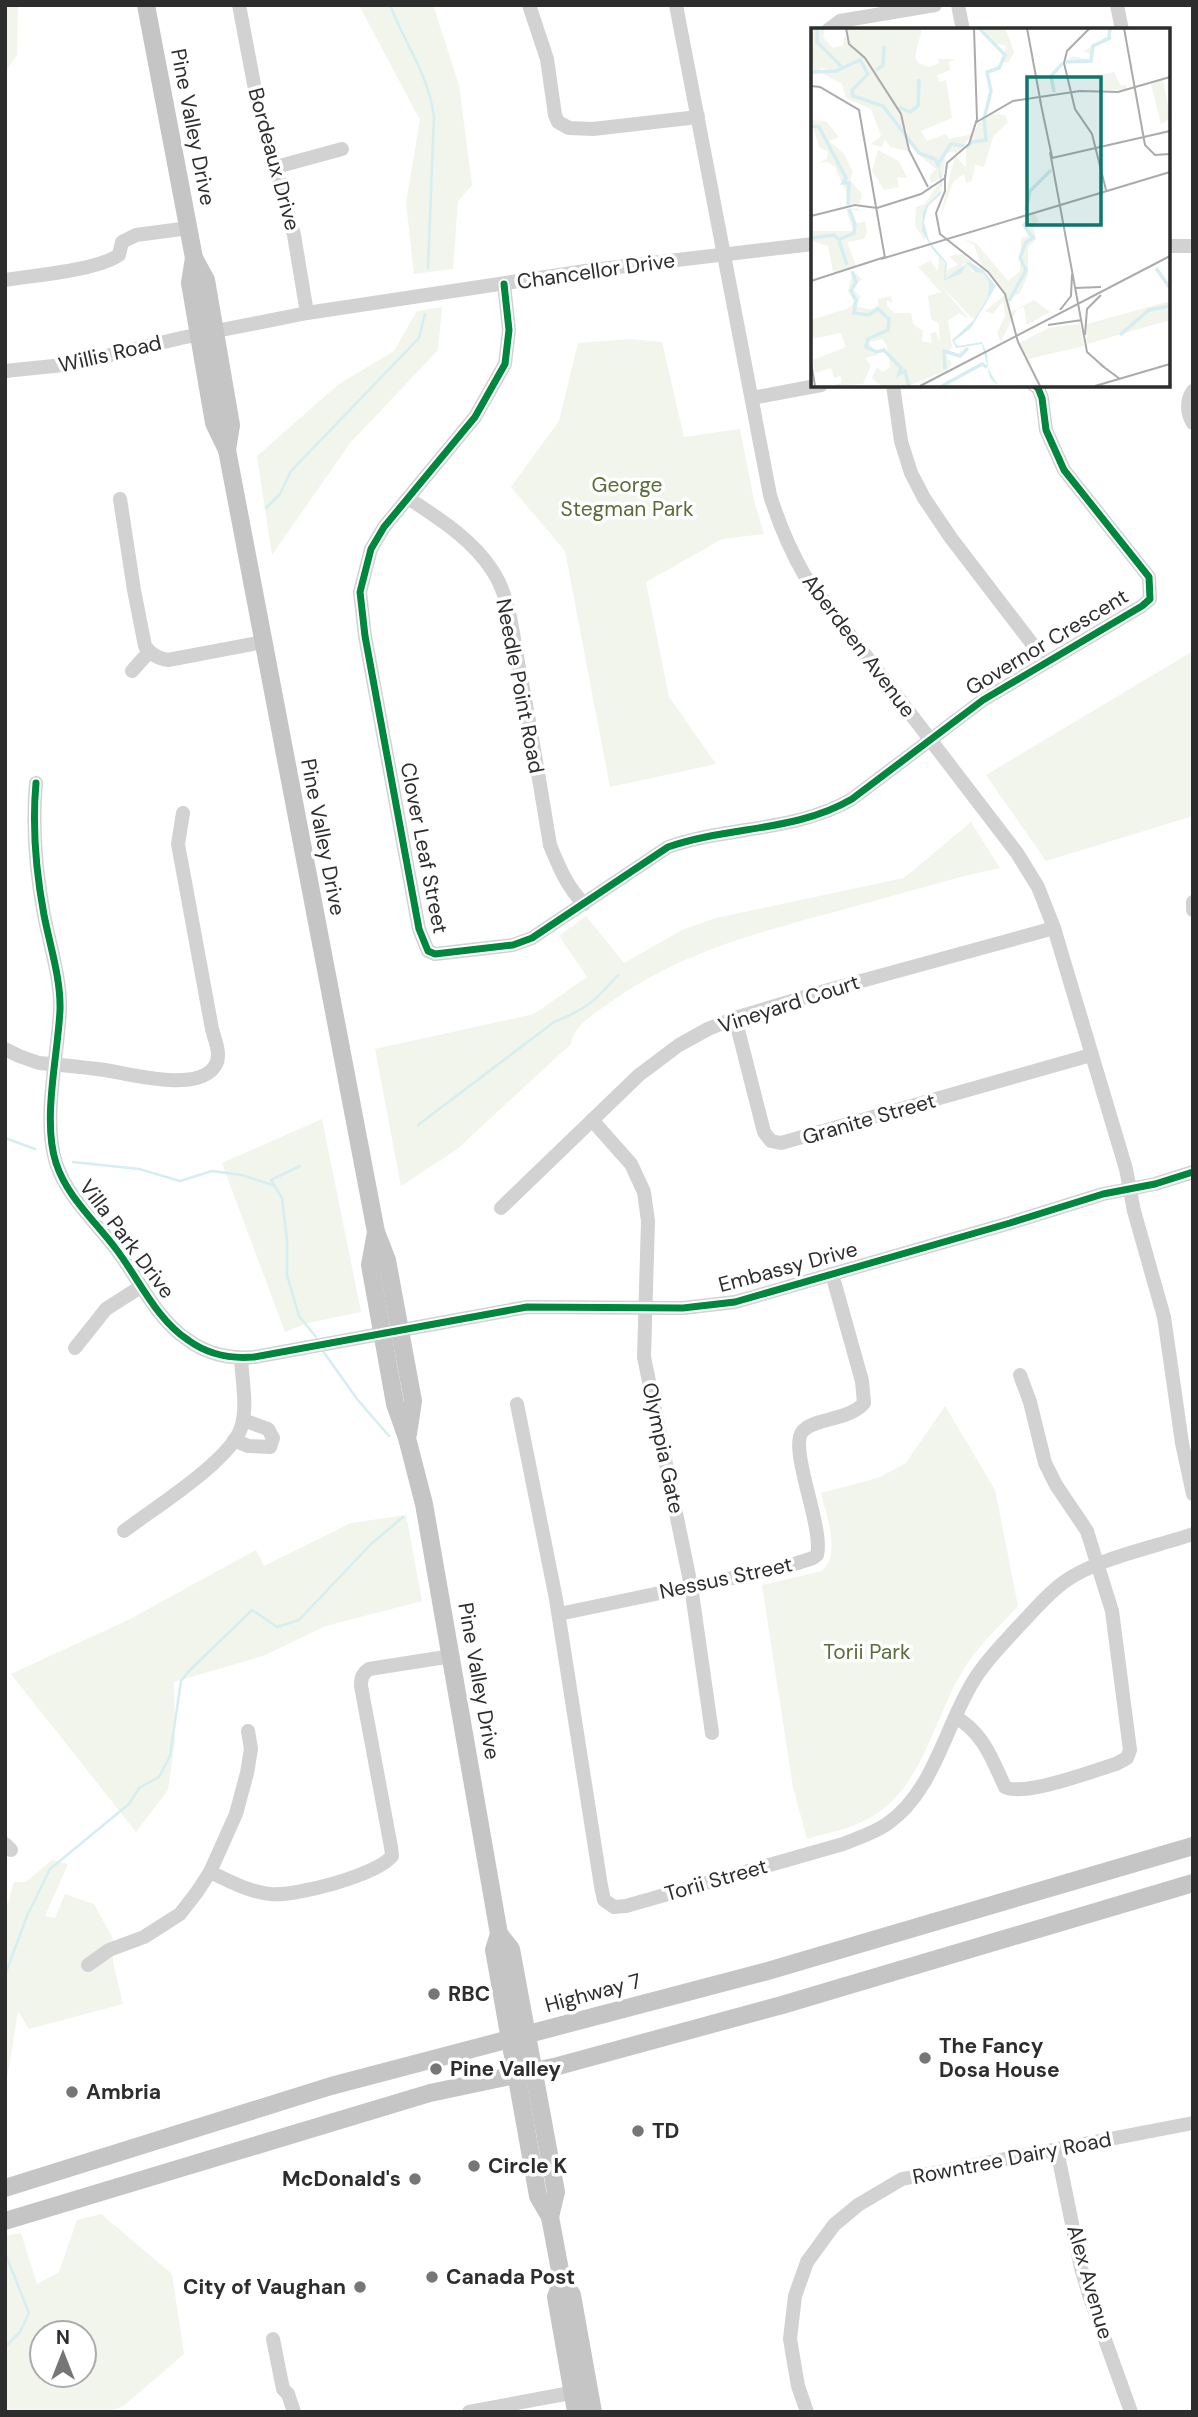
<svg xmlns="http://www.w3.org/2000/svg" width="1198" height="2417" font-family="'DM Sans',sans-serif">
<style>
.green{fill:#f2f5eb;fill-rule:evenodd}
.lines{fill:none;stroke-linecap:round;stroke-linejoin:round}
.stream{stroke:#d6eef2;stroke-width:2.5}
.minor{stroke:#d2d2d2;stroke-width:14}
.major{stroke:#c5c5c5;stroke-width:18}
.cycleway-casing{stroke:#fff;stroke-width:11}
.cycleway{stroke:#00873e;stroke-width:7}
.poi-dot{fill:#767676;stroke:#fff;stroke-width:2.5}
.labels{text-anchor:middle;stroke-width:7;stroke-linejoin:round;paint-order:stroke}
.street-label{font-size:21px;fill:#2d2d2d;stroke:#fff}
.park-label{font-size:21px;fill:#5b6c38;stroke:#fff}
.poi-label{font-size:21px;font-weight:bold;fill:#2d2d2d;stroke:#fff;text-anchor:start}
.inset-river{fill:none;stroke:#d6eef2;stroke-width:3.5}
.inset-road{fill:none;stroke:#ababab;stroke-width:2}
.view{fill:#0f766e;fill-opacity:0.15;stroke:#0f766e;stroke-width:3.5}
.inset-edge{fill:none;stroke:#2d2d2d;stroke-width:3.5}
</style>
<rect width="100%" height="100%" fill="#fff"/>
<g class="green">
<polygon points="5,5 18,5 17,55 5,72"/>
<polygon points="359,5 433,5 459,85 472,185 458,201 453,269 414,274 406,203 420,120"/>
<polygon points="442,307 438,350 350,443 272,555 257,456 339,384 394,351 417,311"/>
<polygon points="630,339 662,342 684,437 740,429 754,501 764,534 722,539 646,582 669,697 716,764 610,787 565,551 511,487 559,421 578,343"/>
<polygon points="1193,651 1193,816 1046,861 986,775"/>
<path d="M971,822L1000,868C948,879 897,895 845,909C757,933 681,951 605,1006C592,1015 573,1027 571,1044L456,1150L401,1186L375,1049L534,1014L587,977L559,936L586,916L624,963L682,930L716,918L904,878Z"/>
<polygon points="322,1119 361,1312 308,1323 285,1332 222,1163"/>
<path d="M945,1406L995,1490L1018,1606C999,1627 976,1647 962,1672C933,1720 922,1790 868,1819C849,1829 827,1833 807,1839L793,1787L762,1585L822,1571C842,1553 826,1516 821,1493L878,1478L906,1463Z"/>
<polygon points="406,1515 422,1601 326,1626 263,1656 174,1682 175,1742 168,1790 136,1832 11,1674 128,1620 256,1550 264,1566 351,1523"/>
<polygon points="52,1860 68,1864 45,1916 55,1918 65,1894 94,1904 113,1939 113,1962 123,2004 29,2029 18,2011 5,2091 5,1902 8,1903 14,1882 26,1882"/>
<path d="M101,2214L172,2274L184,2354L122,2407L101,2412H5V2236L21,2233L37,2284L59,2272L77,2220ZM42,2333H84V2375H42Z"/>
</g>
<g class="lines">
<g class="stream">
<path d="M390,5C405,45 428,72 434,117L428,268"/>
<polyline points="266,508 280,494 291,471 419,338 425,314"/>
<path d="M418,1125L554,1022C587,1009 595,1001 618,975"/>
<polyline points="5,1138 35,1149"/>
<polyline points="73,1162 139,1169 180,1181 212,1171 242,1175 275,1186"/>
<polyline points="300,1166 271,1180 282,1198 287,1240 287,1275 299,1316 316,1337"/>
<polyline points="323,1351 357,1399 389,1436"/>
<polyline points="5,1975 27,1916 50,1869 129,1804 139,1788 159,1777 170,1756 181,1681 188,1672 252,1610 277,1627 299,1620 371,1544 403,1517"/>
<polyline points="5,2253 29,2313 20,2332 5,2347"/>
</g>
<g class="minor">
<polyline points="239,5 257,100 294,235 307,313"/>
<polyline points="529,5 547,59 555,115 558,122 569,128 593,129 698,117"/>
<path d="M676,5L770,495C779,524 790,550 805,576L1017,853L1038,887L1054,928L1126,1169L1134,1211L1164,1317L1182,1443L1193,1494"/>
<polyline points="958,5 963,30"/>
<polyline points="1117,5 1122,30"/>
<polyline points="828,30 840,21 935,5"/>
<polyline points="276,167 342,149"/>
<polyline points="1168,246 1193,246"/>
<path d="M5,280C35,275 95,271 119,255L122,242L136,235L189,228"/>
<path d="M504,284L509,330L505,364L475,417L384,527L371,549L360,592L365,636L419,929L428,951L435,954L513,945L532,938L668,847C728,826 796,832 852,799L983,700L1142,606L1150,599L1149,577L1064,470L1046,430L1042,398L1038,388L1034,385"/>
<polyline points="5,371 73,364 181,338 307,313 592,270 813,244"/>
<polyline points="893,385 901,441 911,473 924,498 951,538 1046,662"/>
<path d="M1193,391C1186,400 1187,414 1193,423"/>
<polyline points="752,398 821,385"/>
<path d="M408,498C438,518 472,539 492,570C510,597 512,631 518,662C530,723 540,784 550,845C559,867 567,887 584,904"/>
<path d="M120,499L134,590L145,646C151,655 158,658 168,660L263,642"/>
<polyline points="132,671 149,652"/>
<path d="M36,783C32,827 36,872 44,915C50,946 61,979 60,1010C58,1055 42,1120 56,1163C67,1197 95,1221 116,1249C139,1279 156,1319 188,1340C207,1354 231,1359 254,1357L527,1307L683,1308L735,1302L1010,1223L1103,1194L1155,1184L1193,1172"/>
<polyline points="1193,902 1193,910"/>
<polyline points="735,1018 764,1132 771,1141 781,1143 1091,1055"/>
<path d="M5,1049L19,1056L39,1063C61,1065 83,1067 105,1070C130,1074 198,1093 215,1066C222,1055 215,1041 212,1029L178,844L183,813"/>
<polyline points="592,1120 631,1164 644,1192 648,1221 644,1357 691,1586 712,1733"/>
<polyline points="501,1208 639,1075 679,1045 708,1029 735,1018 832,989 1054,928"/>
<polyline points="75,1348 106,1309 142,1286"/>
<path d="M517,1404L556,1599L601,1886L604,1900L614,1907L626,1906L843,1844C858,1838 874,1833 887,1824C934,1792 945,1726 974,1680C986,1660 1003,1644 1018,1627C1033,1612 1046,1595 1064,1582C1095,1559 1155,1547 1193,1534"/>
<polyline points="234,1440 248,1446 270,1447 273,1438 268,1429 243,1420"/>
<path d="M124,1531C154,1508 230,1461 241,1428C248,1407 242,1380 241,1358"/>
<path d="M559,1614L785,1567L813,1558L817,1555C824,1528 789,1450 802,1432C812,1418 849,1421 864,1403L862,1381L832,1274"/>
<path d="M955,1717C983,1732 992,1759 1005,1787C1025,1797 1092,1771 1116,1764L1127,1758L1130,1750L1112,1611L1087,1531L1056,1485L1045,1463L1030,1402L1020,1375"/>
<polyline points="5,1844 11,1850"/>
<path d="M210,1872C229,1881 249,1892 270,1894C295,1897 377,1875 392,1856L391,1847L361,1686C361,1678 362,1674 369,1669L452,1656"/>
<polyline points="88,1965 109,1950 144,1937 180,1914 197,1892 210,1872 236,1814 247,1773 251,1749 248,1731"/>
<polyline points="1057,2150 1081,2268 1090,2298 1131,2412"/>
<polyline points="273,2339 283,2389 288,2394 294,2412"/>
<polyline points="469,2412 581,2391"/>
<polyline points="807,2412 798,2386 790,2339 795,2296 807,2262 834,2225 858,2205 902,2179 1193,2123"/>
</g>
<g class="major">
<polyline points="146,5 194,258 206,280 231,425 227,450"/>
<polyline points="194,258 190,283 214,423 227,450 376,1232 387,1260 413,1401 408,1434"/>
<polyline points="376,1232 370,1265 395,1404 407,1438 424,1504 499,1934 494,1950 538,2196 550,2217 562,2281 572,2295 593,2412"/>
<polyline points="499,1934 511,1949 556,2192 550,2217"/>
<polyline points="5,2188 331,2086 764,1972 1193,1846"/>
<polyline points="5,2221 430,2093 558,2066 782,2005 1193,1883"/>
<polyline points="562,2281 556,2297 576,2412"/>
</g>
<g class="cycleway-casing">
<g id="cycleway">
<path d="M504,284L509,330L505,364L475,417L384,527L371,549L360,592L365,636L419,929L428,951L435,954L513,945L532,938L668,847C728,826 796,832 852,799L983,700L1142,606L1150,599L1149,577L1064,470L1046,430L1042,398L1038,388L1034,385"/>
<path d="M36,783C32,827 36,872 44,915C50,946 61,979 60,1010C58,1055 42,1120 56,1163C67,1197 95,1221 116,1249C139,1279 156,1319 188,1340C207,1354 231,1359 254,1357L527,1307L683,1308L735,1302L1010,1223L1103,1194L1155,1184L1193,1172"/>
</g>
</g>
<use href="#cycleway" class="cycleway"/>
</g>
<g class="poi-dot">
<circle cx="434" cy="1994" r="7"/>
<circle cx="925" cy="2058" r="7"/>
<circle cx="436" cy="2069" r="7"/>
<circle cx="72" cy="2092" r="7"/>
<circle cx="638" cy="2131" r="7"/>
<circle cx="474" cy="2166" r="7"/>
<circle cx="415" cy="2179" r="7"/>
<circle cx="432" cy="2277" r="7"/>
<circle cx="360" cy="2287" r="7"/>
</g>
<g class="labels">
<g class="street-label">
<text transform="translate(193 127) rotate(79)" y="7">Pine Valley Drive</text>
<text transform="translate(274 159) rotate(75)" y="7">Bordeaux Drive</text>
<text transform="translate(596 271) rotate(-8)" y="7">Chancellor Drive</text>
<text transform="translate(110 354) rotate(-13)" y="7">Willis Road</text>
<text transform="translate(1047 642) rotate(-31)" y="7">Governor Crescent</text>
<text transform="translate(859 646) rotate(53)" y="7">Aberdeen Avenue</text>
<text transform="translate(520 686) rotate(79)" y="7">Needle Point Road</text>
<text transform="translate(323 837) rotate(79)" y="7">Pine Valley Drive</text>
<text transform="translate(424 848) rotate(79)" y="7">Clover Leaf Street</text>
<text transform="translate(789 1004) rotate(-18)" y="7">Vineyard Court</text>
<text transform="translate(869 1119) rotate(-16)" y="7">Granite Street</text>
<text transform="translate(127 1239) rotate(53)" y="7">Villa Park Drive</text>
<text transform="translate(788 1267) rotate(-15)" y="7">Embassy Drive</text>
<text transform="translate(663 1448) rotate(78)" y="7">Olympia Gate</text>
<text transform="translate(726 1578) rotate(-12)" y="7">Nessus Street</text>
<text transform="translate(479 1681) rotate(80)" y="7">Pine Valley Drive</text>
<text transform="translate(716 1880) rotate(-16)" y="7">Torii Street</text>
<text transform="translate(593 1993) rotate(-15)" y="7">Highway 7</text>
<text transform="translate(1012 2158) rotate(-11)" y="7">Rowntree Dairy Road</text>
<text transform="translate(1090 2282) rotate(74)" y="7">Alex Avenue</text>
</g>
<g class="park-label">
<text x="627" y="492">George<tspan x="627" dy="24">Stegman Park</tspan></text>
<text x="867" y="1659">Torii Park</text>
</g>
<g class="poi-label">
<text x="448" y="2001">RBC</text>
<text x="939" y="2053">The Fancy<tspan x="939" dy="24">Dosa House</tspan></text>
<text x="450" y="2076">Pine Valley</text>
<text x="86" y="2099">Ambria</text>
<text x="652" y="2138">TD</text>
<text x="488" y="2173">Circle K</text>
<text x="401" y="2186" text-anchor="end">McDonald's</text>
<text x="446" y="2284">Canada Post</text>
<text x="346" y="2294" text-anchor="end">City of Vaughan</text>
</g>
</g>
<g transform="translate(811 28)">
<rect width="359" height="359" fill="#fff"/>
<path d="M0,0H14L12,9L22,20L32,17L34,6L38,18L36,0H111L104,29L107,35L118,39L128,35L127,31H145L138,34L139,42L126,47L128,54L135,52L141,90L110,103L116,113L135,106L138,111L162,106L146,125L135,124L132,149L120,155L118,148L125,141L109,128L96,110V101L87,98L77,83L84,97L94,105L97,123L79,119L74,111L71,119L60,116L70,108L60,81L35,70L31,56L9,44L26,42L9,40L8,46L0,45ZM170,0L195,2L203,24L197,35L191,33L195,18L186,16ZM297,0L301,11L284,19L280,34L264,32L254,36L261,28L279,32V26L273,23L297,8ZM303,44L310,58L315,57L316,61L292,63L289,47ZM352,52L359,90L350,96L340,56ZM181,86L194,87L197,94L182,109L173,139L164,136L161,153L155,155L153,146L142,154L128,193L144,128L155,139V121L167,96ZM0,92L15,93L28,109L18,113L33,126L42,144L39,152L51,166L49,175L35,177L37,168L24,139L17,134L6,135L16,131L17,124L8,119ZM67,122L88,133L96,150L86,149L88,159L73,162L61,143ZM129,153V166L112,184L114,213L104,198L105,179L114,176ZM46,180L49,183L40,182V186L45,196L54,193L56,205L53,211L36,214L45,238L22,244L17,218L0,213V203H42L35,181ZM223,185L228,193L222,197L225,211L217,220V247L209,265L198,271L200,284L223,272L239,284L216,297L213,279L206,281L190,314L186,305L194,288L192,273L182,286L174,283L194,267L169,235L163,217L150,209L166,216L197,253L209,243L210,210L217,208L213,200L215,186ZM128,226L134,237V253L150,246L156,236L162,244H172L178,254L177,268L163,292L130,258L158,291L148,285L137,293L141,319L135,327L141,336L135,343L96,358H70L61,350L66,339L72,344L79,339L76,318L71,311L58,314L67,327L54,330L60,338L52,356L21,358L30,355V348L23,350L20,340L4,345L2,332L35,319L30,305L0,311V292L38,280L43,274L37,263L42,243L51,251L41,261L50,268L45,279L60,281L67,278V271L80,268L81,275L76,272V278L83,285H100L102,296L112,303L111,313L121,315L119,305L125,304L129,314L128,296L120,291L117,268L130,264L107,239L119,233L127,243ZM151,226L170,242L153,235L147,246L134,251L133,243L147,237L138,228ZM359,273L355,282L359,281V292L276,316V296ZM269,296L273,318L217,331L208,315L238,300Z" fill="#f2f5eb"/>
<path d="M127,134L131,152L130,166L117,178L113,194L118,213L136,235L134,251L158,234L172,242L185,258L160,300L143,313L147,318L171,314L176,325L177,340L187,358L179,350L171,316L145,320L141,312L163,292L177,268L178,254L172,245L164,244L156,236L150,246L133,253L134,235L122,222L111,203L112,184L116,177L130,163Z" fill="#d6eef2"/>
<path class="inset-river" d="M6,0V14L31,39M255,34L280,33L282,18L298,10L299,0M65,42L72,37L73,18M0,44L25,43L49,32L57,46L41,62L42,68L72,78L108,125L124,131L128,139M243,64L240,48L252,35M88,79L99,84L107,78L108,51M0,98L8,99L35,150L32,155H38L37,177M155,120L161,114L175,112L173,91L180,63L176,44L188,40L194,27L168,0M127,136L140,116L153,118M215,182L219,163L240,142M0,210L23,207L27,211M27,212L43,205L44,196L38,181M28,213L36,237M345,240L359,260M41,243L45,254L40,263L45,272L43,285L58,287L67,281L78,291L77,302L57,311L55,319L66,324L73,322L90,340L88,346L94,343L98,358M198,273L215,242L209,230L215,214L222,210L213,197L218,191M309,307L338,282L359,278M134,341L133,323L149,328L157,320M131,358L171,336L176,339"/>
<path class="inset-road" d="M35,0L38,16L54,30L90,86L98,122L117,159M216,0L230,76M279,0L256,23L253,35L264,81L281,106L295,162M313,0L334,117L344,127L359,126M0,58L9,59L48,82L74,230M229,72L241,129M164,95L202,73L269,63L307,64L359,49M239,124L276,324L294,340M241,130L359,103M134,147V163L125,185L129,206L177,244L194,266L207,314L229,358M134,151L136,135L158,116L166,91L163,0M0,188L44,177L66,180L110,166L134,150M70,231L359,144M0,253L74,229M264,260L290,259M249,282L260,268L261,246M237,297L271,292M274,307L276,281L290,267M0,334L4,358M290,337L309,351M109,358L359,228M284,358L359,336"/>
<path class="view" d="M216,49H290V197H216Z"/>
<rect width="359" height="359" class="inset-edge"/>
</g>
<rect width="1198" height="2417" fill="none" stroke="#2d2d2d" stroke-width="14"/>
<g transform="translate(63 2354)"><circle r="33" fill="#ffffff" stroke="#ababab" stroke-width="2"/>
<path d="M0-5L12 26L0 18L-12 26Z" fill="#767676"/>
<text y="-10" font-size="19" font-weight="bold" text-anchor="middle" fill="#2d2d2d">N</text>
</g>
</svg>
